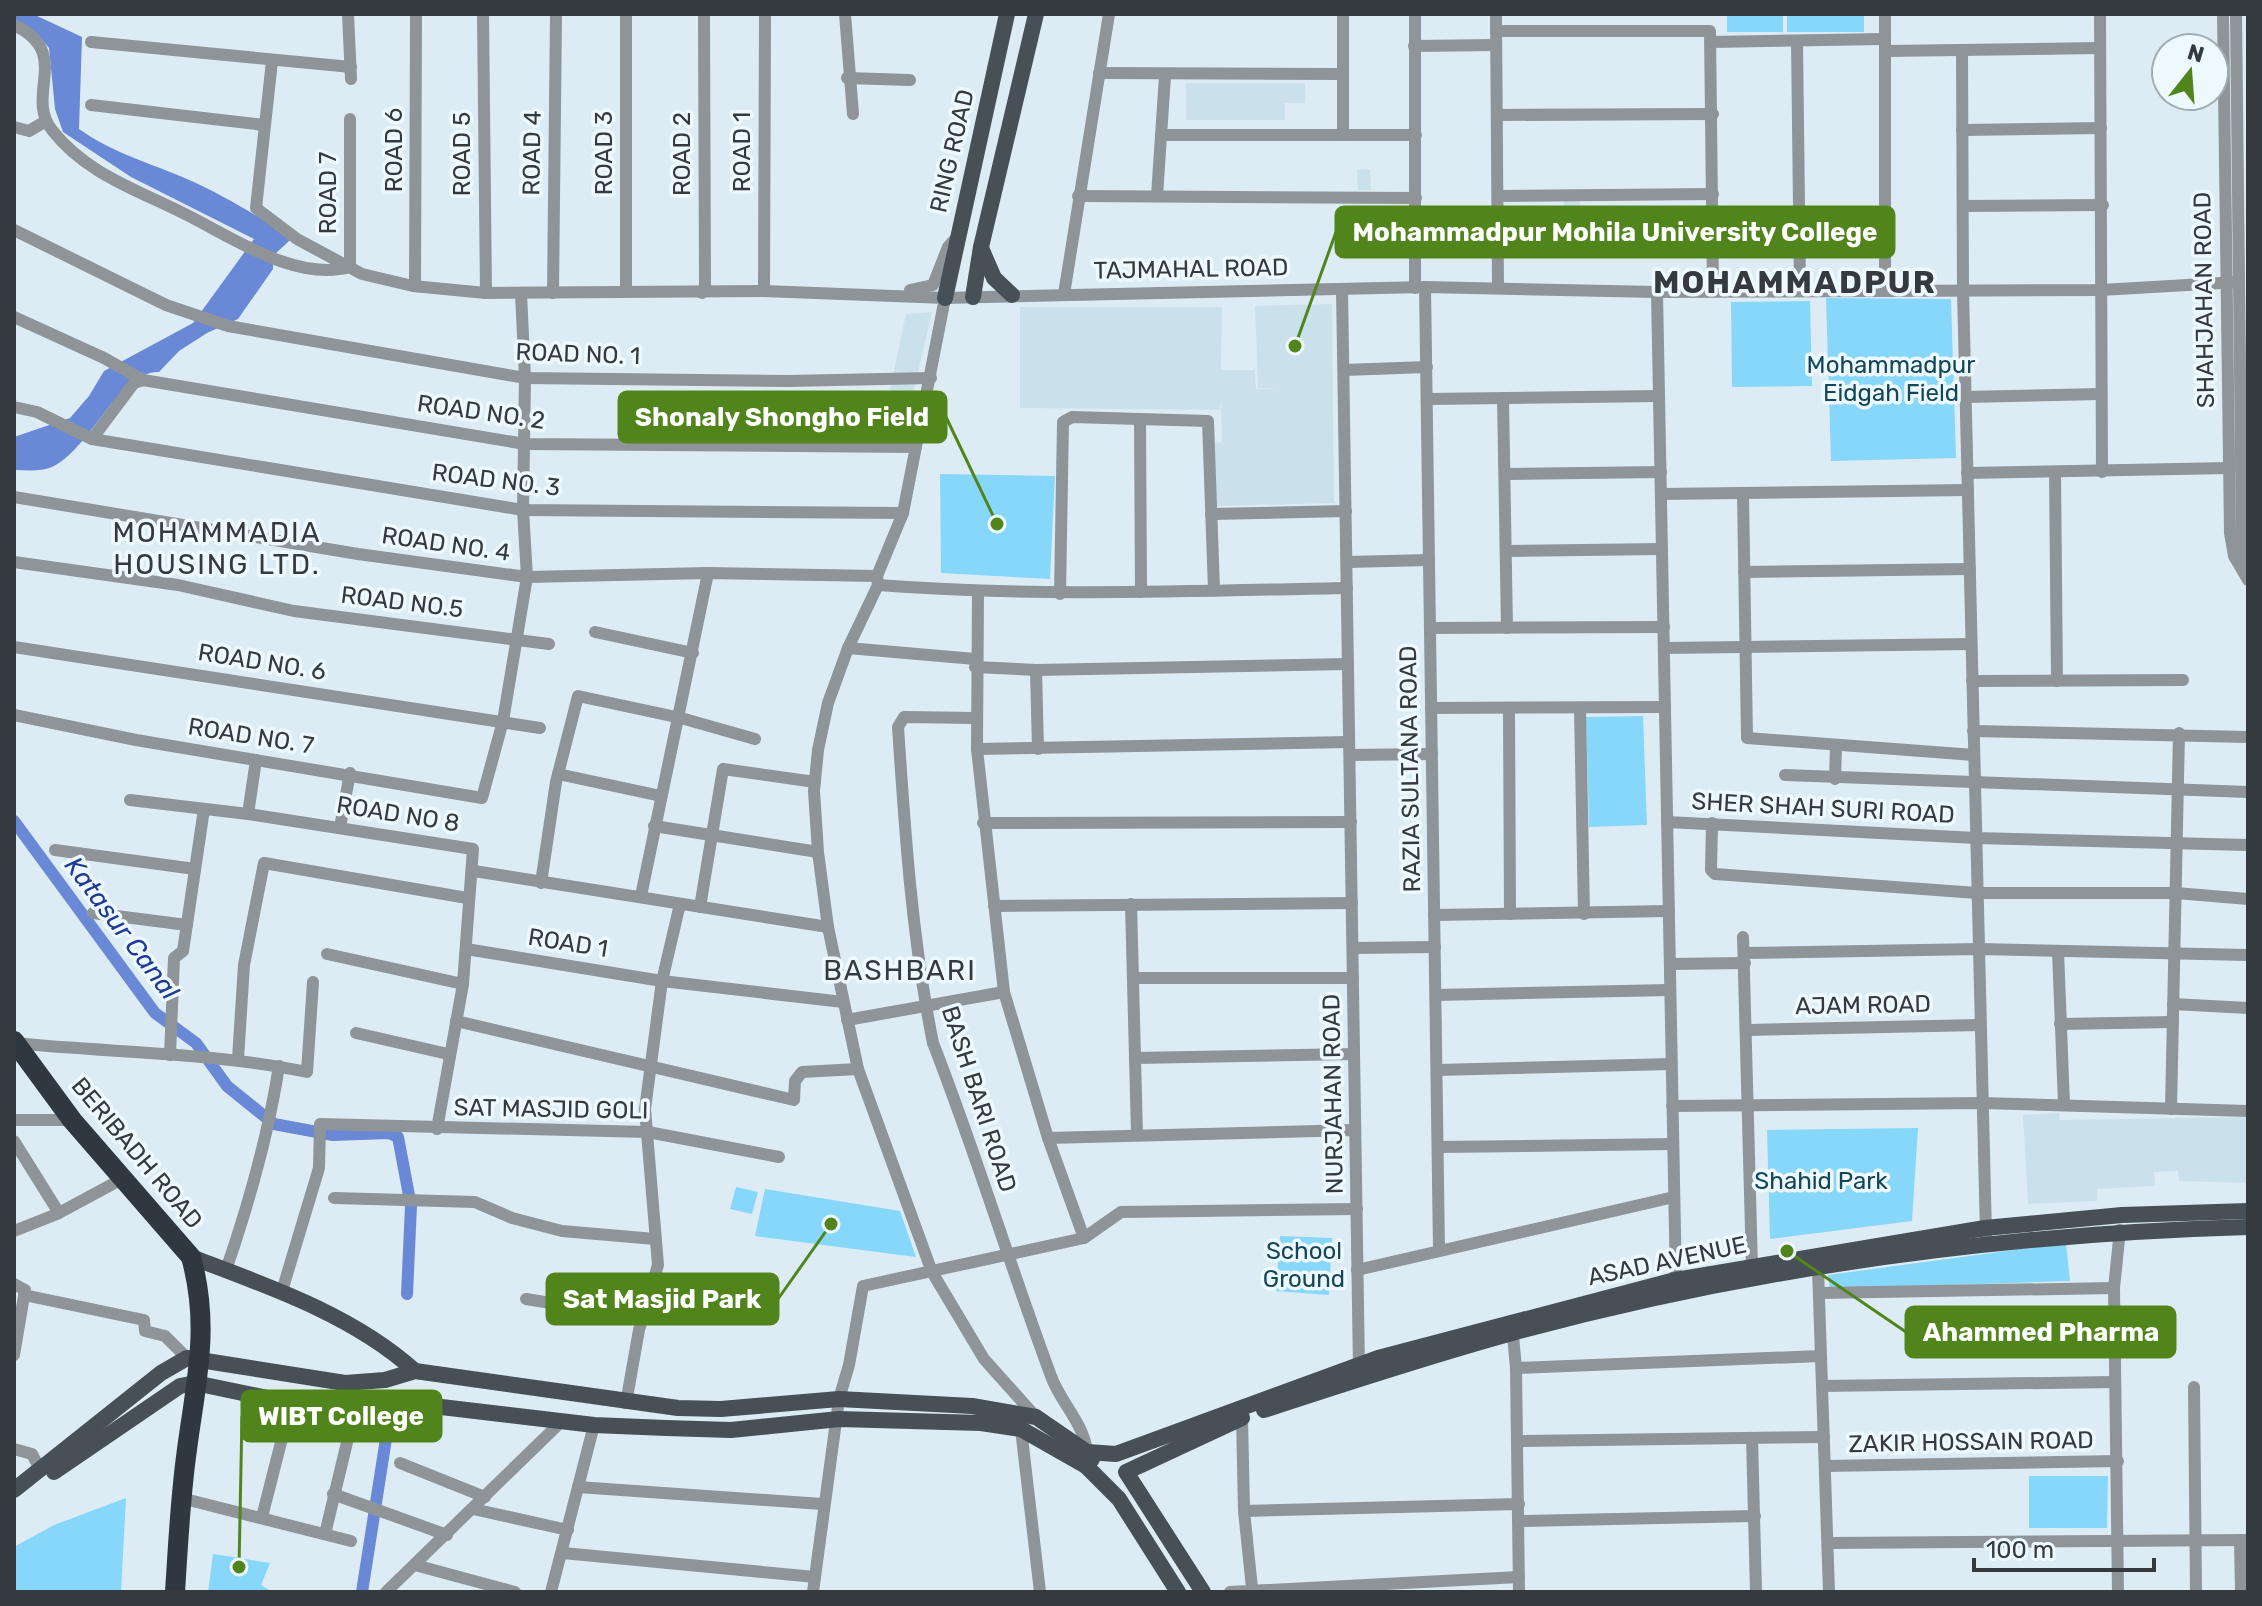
<svg xmlns="http://www.w3.org/2000/svg" width="2262" height="1606" font-family="Rubik,sans-serif">
<style>
.built{fill:#cae1eb}
.green{fill:#86d7fa}
.water{fill:#6989d7}
.lines{fill:none;stroke-linecap:round;stroke-linejoin:round}
.canal{stroke:#6989d7;stroke-width:12}
.minor{stroke:#8f9498;stroke-width:12}
.major{stroke:#474f57;stroke-width:16}
.highway{stroke:#2f3740;stroke-width:20}
.labels{text-anchor:middle;stroke-width:7;stroke-linejoin:round;paint-order:stroke}
.street-label{font-size:24px;fill:#343a3d;stroke:#edf9ff}
.park-label{font-size:24px;fill:#144659;stroke:#edf9ff}
.water-label{font-size:26px;font-style:italic;fill:#1f3994;stroke:#edf9ff}
.quarter-label{font-size:28px;letter-spacing:2px;fill:#343a3d;stroke:#edf9ff}
.district-label{font-size:32px;font-weight:bold;letter-spacing:2px;fill:#343a3d;stroke:#edf9ff}
.leader{fill:none;stroke:#51851b;stroke-width:3}
.callout-dot{fill:#51851b;stroke:#edf9ff;stroke-width:3}
.callout{fill:#51851b;stroke:#51851b;stroke-width:3}
.callout-label{font-size:26px;text-anchor:middle;font-weight:bold;fill:#fff}
</style>
<rect width="100%" height="100%" fill="#ddecf4"/>
<g class="built">
<polygon points="1186,83 1305,83 1305,103 1285,103 1285,120 1186,120"/>
<polygon points="1370,169 1371,190 1358,190 1357,170"/>
<polygon points="1580,200 1582,231 1565,232 1564,201"/>
<polygon points="1332,304 1334,503 1216,506 1214,443 1222,442 1221,398 1220,410 1020,408 1020,307 1222,307 1221,370 1255,370 1256,389 1288,388 1258,388 1255,306"/>
<polygon points="932,312 902,441 880,437 906,314"/>
<polygon points="2059,1113 2060,1120 2248,1117 2248,1183 2179,1181 2178,1171 2154,1172 2155,1186 2097,1189 2097,1201 2028,1204 2023,1115"/>
</g>
<g class="green">
<rect x="1727" y="14" width="56" height="18"/>
<rect x="1787" y="14" width="77" height="18"/>
<polygon points="1826,298 1951,299 1956,458 1831,461"/>
<polygon points="1810,301 1812,386 1732,387 1731,302"/>
<polygon points="940,474 1055,476 1050,579 941,573"/>
<polygon points="1643,716 1647,825 1589,827 1586,717"/>
<polygon points="1918,1128 1912,1221 1770,1239 1767,1130"/>
<polygon points="736,1187 758,1192 752,1214 730,1209"/>
<polygon points="765,1189 900,1211 916,1257 755,1236"/>
<polygon points="1280,1236 1332,1238 1329,1295 1276,1291"/>
<polygon points="2066,1243 2070,1281 1830,1289 1828,1275"/>
<polygon points="2029,1476 2108,1476 2107,1528 2029,1528"/>
<polygon points="126,1498 121,1592 14,1592 14,1547 54,1525"/>
<polygon points="213,1554 270,1563 261,1585 272,1592 208,1592"/>
</g>
<path class="water" d="M14,14H33L82,37L79,129C113,153 150,163 187,179C222,194 254,215 287,233L290,240L273,256V269L238,319L207,333L179,351L159,372C118,371 91,449 52,467C40,472 26,470 14,470V437L70,418L89,396L104,371L193,323L254,239L131,177L63,132L55,109L49,48L38,35L14,22Z"/>
<g class="lines">
<g class="canal">
<polyline points="14,821 155,1013 196,1043 227,1086 274,1124 333,1135 389,1133 398,1137 411,1206 407,1294"/>
<polyline points="362,1592 388,1426"/>
</g>
<g class="minor">
<polyline points="348,14 351,79"/>
<polyline points="483,14 486,293"/>
<polyline points="845,14 853,114"/>
<polyline points="1496,14 1498,287"/>
<polyline points="1885,14 1885,290"/>
<polyline points="2100,14 2102,472"/>
<polyline points="2223,14 2230,533 2234,556 2248,580"/>
<polyline points="2236,14 2242,544 2248,560"/>
<path d="M14,25C73,53 24,95 52,130C86,174 138,190 185,214C232,237 295,282 350,267"/>
<polyline points="1496,31 1710,31 1713,291"/>
<polyline points="1797,41 1800,289"/>
<polyline points="91,42 351,67"/>
<polyline points="1711,42 1885,39"/>
<polyline points="1414,46 1496,45"/>
<polyline points="1885,51 2100,48"/>
<polyline points="1962,51 1963,290 1986,1235"/>
<polyline points="272,61 256,208 297,239 362,274 413,286 486,293 764,291 945,298 1425,287 1657,292 2101,290 2239,282"/>
<polyline points="1099,73 1342,74"/>
<polyline points="847,78 910,80"/>
<polyline points="91,105 264,125"/>
<polyline points="1497,115 1713,114"/>
<polyline points="14,127 29,131 46,121"/>
<polyline points="1962,130 2101,128"/>
<polyline points="1161,135 1416,135"/>
<polyline points="1343,135 1343,14"/>
<polyline points="1078,196 1416,198"/>
<polyline points="1157,196 1165,76"/>
<polyline points="1498,196 1713,194"/>
<polyline points="1964,206 2103,205"/>
<polyline points="14,230 166,305 228,326 525,378 788,381 931,378"/>
<polyline points="350,267 350,119"/>
<polyline points="415,286 416,14"/>
<polyline points="1425,287 1439,1249"/>
<polyline points="1415,288 1415,14"/>
<polyline points="1342,289 1359,1369"/>
<polyline points="910,290 933,285 948,247 956,238"/>
<polyline points="626,291 626,14"/>
<polyline points="764,291 765,14"/>
<polyline points="1657,292 1676,1285"/>
<polyline points="553,293 556,14"/>
<polyline points="702,293 705,285 704,14"/>
<polyline points="1064,294 1109,14"/>
<polyline points="945,298 903,513 877,576 878,585 848,648 828,703 818,750 814,791 818,852 828,927 858,1069 932,1272 984,1359 1036,1417"/>
<polyline points="14,317 104,358 143,380 525,444 916,447"/>
<polyline points="1344,370 1427,367"/>
<polyline points="1965,397 2101,394"/>
<polyline points="1503,398 1507,628"/>
<polyline points="1427,399 1659,396"/>
<polyline points="14,407 37,412 92,439 523,510 903,513"/>
<polyline points="1140,419 1141,592"/>
<polyline points="92,439 134,383 143,380"/>
<polyline points="2055,472 2057,681"/>
<polyline points="1967,473 2230,468"/>
<polyline points="1505,474 1661,472"/>
<polyline points="1743,493 1747,738 1974,755"/>
<polyline points="1661,494 1968,490"/>
<polyline points="14,497 358,554 527,577 708,573 877,576"/>
<polyline points="1211,514 1346,511"/>
<polyline points="1506,551 1662,549"/>
<polyline points="14,562 178,585 294,611 549,644"/>
<polyline points="1347,562 1429,560"/>
<polyline points="1744,572 1970,569"/>
<path d="M878,585C1034,597 1190,591 1347,588"/>
<polyline points="978,592 977,749 1004,992 1048,1138 1084,1238"/>
<polyline points="1060,594 1063,422 1072,417 1208,421 1214,590"/>
<polyline points="1430,628 1664,627"/>
<polyline points="595,632 693,653"/>
<polyline points="14,647 540,728"/>
<polyline points="848,648 975,659"/>
<polyline points="1664,648 1971,644"/>
<polyline points="975,667 1036,670 1348,664"/>
<polyline points="1036,670 1038,749"/>
<polyline points="1972,681 2183,680"/>
<polyline points="1431,708 1665,707"/>
<polyline points="1509,708 1510,914"/>
<polyline points="1580,708 1584,914"/>
<polyline points="14,715 136,740 482,798 503,721 527,577 523,510 525,378 521,294"/>
<path d="M975,718L904,717L898,727C905,833 912,939 933,1043C976,1153 1010,1266 1051,1376C1060,1402 1084,1423 1087,1452"/>
<polyline points="1973,731 2248,737"/>
<polyline points="977,749 1349,742"/>
<polyline points="1350,755 1432,754"/>
<polyline points="558,774 661,796"/>
<polyline points="1785,775 2248,792"/>
<polyline points="1835,779 1836,747"/>
<polyline points="130,800 248,814 473,849 463,984 437,1129"/>
<polyline points="248,814 256,760"/>
<polyline points="1667,822 1976,838 2248,845"/>
<polyline points="983,823 1351,822"/>
<polyline points="1712,823 1711,870 1715,874 1977,893 2176,893 2248,899"/>
<polyline points="654,826 818,852"/>
<polyline points="340,827 350,773"/>
<polyline points="55,850 195,869"/>
<polyline points="474,871 828,927"/>
<polyline points="541,883 556,782 578,696 681,718 755,739"/>
<polyline points="641,896 708,573"/>
<polyline points="1131,904 1137,1134"/>
<polyline points="994,906 1352,903"/>
<polyline points="700,907 723,769 815,782"/>
<polyline points="93,913 187,925"/>
<polyline points="1434,915 1669,911"/>
<polyline points="1743,937 1752,1267"/>
<polyline points="1353,948 1435,947"/>
<polyline points="466,949 662,981 843,1002"/>
<polyline points="2058,951 2064,1104"/>
<polyline points="1744,953 1979,949 2248,955"/>
<polyline points="327,954 463,984"/>
<polyline points="1670,964 1745,963"/>
<polyline points="1134,978 1353,978"/>
<polyline points="1436,995 1670,990"/>
<polyline points="2173,1004 2248,1008"/>
<polyline points="847,1020 1004,992"/>
<polyline points="456,1021 794,1100 795,1081 802,1072 858,1069"/>
<polyline points="2060,1024 2173,1022"/>
<polyline points="1747,1030 1980,1025"/>
<polyline points="356,1033 448,1054"/>
<path d="M15,1043C113,1053 211,1052 307,1072L313,982"/>
<polyline points="170,1055 174,958 183,951 204,809"/>
<polyline points="1135,1058 1354,1054"/>
<polyline points="238,1059 244,965 264,863 467,898"/>
<polyline points="1437,1070 1671,1064"/>
<polyline points="1672,1106 1982,1103 2248,1111"/>
<polyline points="2171,1109 2179,733"/>
<polyline points="14,1120 72,1120"/>
<polyline points="1048,1138 1355,1130"/>
<polyline points="14,1141 59,1213"/>
<polyline points="1438,1147 1673,1144"/>
<polyline points="334,1198 475,1202 512,1218 562,1231 655,1239"/>
<polyline points="14,1231 57,1214 122,1179"/>
<polyline points="1818,1269 1829,1592"/>
<path d="M226,1270C249,1203 268,1137 279,1066"/>
<polyline points="1357,1270 1674,1197"/>
<polyline points="14,1284 25,1290 14,1355"/>
<polyline points="282,1291 319,1168 320,1124 648,1132 779,1157"/>
<polyline points="1819,1293 2114,1288"/>
<polyline points="24,1295 144,1320 145,1331 165,1336 187,1358"/>
<polyline points="526,1299 644,1318"/>
<polyline points="1512,1325 1516,1368 1519,1592"/>
<polyline points="1516,1368 1821,1356"/>
<polyline points="1822,1386 2115,1382"/>
<polyline points="2194,1387 2196,1592"/>
<polyline points="626,1403 639,1330 658,1265 645,1109 662,981 680,904"/>
<polyline points="1242,1417 1244,1511 1252,1588"/>
<polyline points="1021,1429 1040,1592"/>
<polyline points="1752,1438 1756,1592"/>
<polyline points="1518,1441 1824,1437"/>
<polyline points="14,1449 32,1454 41,1471"/>
<polyline points="400,1463 485,1497"/>
<polyline points="1825,1466 2118,1461"/>
<polyline points="578,1487 822,1504"/>
<polyline points="333,1494 447,1535"/>
<polyline points="181,1498 351,1541"/>
<polyline points="473,1509 568,1530"/>
<polyline points="1244,1511 1519,1504"/>
<polyline points="262,1517 291,1403"/>
<polyline points="1519,1521 1755,1516"/>
<polyline points="325,1534 356,1405"/>
<polyline points="2240,1540 2241,1592"/>
<polyline points="1828,1543 2248,1540"/>
<polyline points="563,1553 815,1577"/>
<polyline points="415,1565 515,1592"/>
<polyline points="386,1592 563,1420"/>
<polyline points="551,1592 594,1425"/>
<polyline points="813,1592 839,1399 849,1365 863,1286 1084,1238 1121,1212 1357,1209"/>
<polyline points="1230,1592 1519,1577"/>
<polyline points="2118,1592 2114,1288 2120,1230"/>
</g>
<g class="major">
<polyline points="981,248 994,278 1012,295"/>
<polyline points="973,297 981,247 1036,14"/>
<polyline points="945,298 1007,14"/>
<path d="M191,1257C268,1286 353,1315 415,1371"/>
<path d="M1264,1410C1346,1383 1429,1356 1512,1333C1751,1268 2001,1234 2248,1227"/>
<polyline points="1092,1459 1086,1466 1119,1499 1178,1592"/>
<polyline points="54,1472 180,1386 195,1383 291,1403 416,1404 594,1425 666,1428 731,1430 839,1419 981,1423 1021,1429 1086,1466"/>
<polyline points="14,1490 161,1373 187,1358 345,1383 385,1380 415,1371 678,1408 721,1409 839,1399 972,1406 1036,1417 1087,1452 1116,1454 1378,1358 1675,1280 1985,1228 2122,1215 2248,1211"/>
<polyline points="1203,1592 1126,1472 1242,1418"/>
</g>
<path class="highway" d="M14,1041L72,1120L191,1257C211,1329 195,1385 186,1457C180,1502 178,1547 175,1592"/>
</g>
<g class="labels">
<g class="street-label">
<text transform="translate(394 150) rotate(-90)" y="8">ROAD 6</text>
<text transform="translate(952 151) rotate(-77)" y="8">RING ROAD</text>
<text transform="translate(742 152) rotate(-90)" y="8">ROAD 1</text>
<text transform="translate(532 153) rotate(-89)" y="8">ROAD 4</text>
<text transform="translate(604 153) rotate(-90)" y="8">ROAD 3</text>
<text transform="translate(462 154) rotate(-90)" y="8">ROAD 5</text>
<text transform="translate(682 154) rotate(-90)" y="8">ROAD 2</text>
<text transform="translate(328 193) rotate(-90)" y="8">ROAD 7</text>
<text transform="translate(1191 269) rotate(-1)" y="8">TAJMAHAL ROAD</text>
<text transform="translate(2204 300) rotate(-91)" y="8">SHAHJAHAN ROAD</text>
<text transform="translate(578 354) rotate(2)" y="8">ROAD NO. 1</text>
<text transform="translate(481 412) rotate(8)" y="8">ROAD NO. 2</text>
<text transform="translate(496 480) rotate(7)" y="8">ROAD NO. 3</text>
<text transform="translate(446 544) rotate(8)" y="8">ROAD NO. 4</text>
<text transform="translate(402 602) rotate(7)" y="8">ROAD NO.5</text>
<text transform="translate(262 662) rotate(9)" y="8">ROAD NO. 6</text>
<text transform="translate(251 736) rotate(9)" y="8">ROAD NO. 7</text>
<text transform="translate(1410 769) rotate(-91)" y="8">RAZIA SULTANA ROAD</text>
<text transform="translate(1823 808) rotate(3)" y="8">SHER SHAH SURI ROAD</text>
<text transform="translate(398 814) rotate(9)" y="8">ROAD NO 8</text>
<text transform="translate(568 943) rotate(9)" y="8">ROAD 1</text>
<text transform="translate(1863 1005) rotate(-1)" y="8">AJAM ROAD</text>
<text transform="translate(1333 1094) rotate(-91)" y="8">NURJAHAN ROAD</text>
<text transform="translate(979 1099) rotate(72)" y="8">BASH BARI ROAD</text>
<text transform="translate(551 1109) rotate(1)" y="8">SAT MASJID GOLI</text>
<text transform="translate(137 1153) rotate(50)" y="8">BERIBADH ROAD</text>
<text transform="translate(1667 1261) rotate(-12)" y="8">ASAD AVENUE</text>
<text transform="translate(1971 1442) rotate(-1)" y="8">ZAKIR HOSSAIN ROAD</text>
</g>
<g class="park-label">
<text x="1891" y="373">Mohammadpur<tspan x="1891" dy="28">Eidgah Field</tspan></text>
<text x="1821" y="1189">Shahid Park</text>
<text x="1304" y="1259">School<tspan x="1304" dy="28">Ground</tspan></text>
</g>
<g class="water-label">
<text transform="translate(122 928) rotate(53)" y="9">Katasur Canal</text>
</g>
<g class="quarter-label">
<text x="217" y="542">MOHAMMADIA<tspan x="217" dy="32">HOUSING LTD.</tspan></text>
<text x="900" y="980">BASHBARI</text>
</g>
<g class="district-label">
<text x="1795" y="293">MOHAMMADPUR</text>
</g>
</g>
<path class="leader" d="M1295 346L1336 232M997 524L946 417M831 1224L778 1299M1787 1251L1906 1332M239 1567L242 1416"/>
<g class="callout-dot">
<circle cx="1295" cy="346" r="8"/>
<circle cx="997" cy="524" r="8"/>
<circle cx="831" cy="1224" r="8"/>
<circle cx="1787" cy="1251" r="8"/>
<circle cx="239" cy="1567" r="8"/>
</g>
<g class="callout">
<rect x="1336" y="207" width="558" height="50" rx="8"/>
<rect x="619" y="392" width="327" height="50" rx="8"/>
<rect x="547" y="1274" width="231" height="50" rx="8"/>
<rect x="1906" y="1307" width="269" height="50" rx="8"/>
<rect x="242" y="1391" width="199" height="50" rx="8"/>
</g>
<g class="callout-label">
<text x="1615" y="241">Mohammadpur Mohila University College</text>
<text x="782" y="426">Shonaly Shongho Field</text>
<text x="662" y="1308">Sat Masjid Park</text>
<text x="2041" y="1341">Ahammed Pharma</text>
<text x="341" y="1425">WIBT College</text>
</g>
<rect width="2262" height="1606" fill="none" stroke="#343a3d" stroke-width="32"/>
<g transform="translate(2190 72) rotate(17)"><circle r="38" fill="#edf9ff" stroke="#a3adb1" stroke-width="2"/>
<path d="M0-6L14 30L0 20L-14 30Z" fill="#51851b"/>
<text y="-12" font-size="22" font-weight="bold" text-anchor="middle" fill="#343a3d">N</text>
</g>
<path d="M1974 1558v12h180v-12" fill="none" stroke="#343a3d" stroke-width="4"/>
<text x="1986" y="1558" font-size="24" fill="#343a3d" stroke="#edf9ff" stroke-width="6" paint-order="stroke">100 m</text>
</svg>
